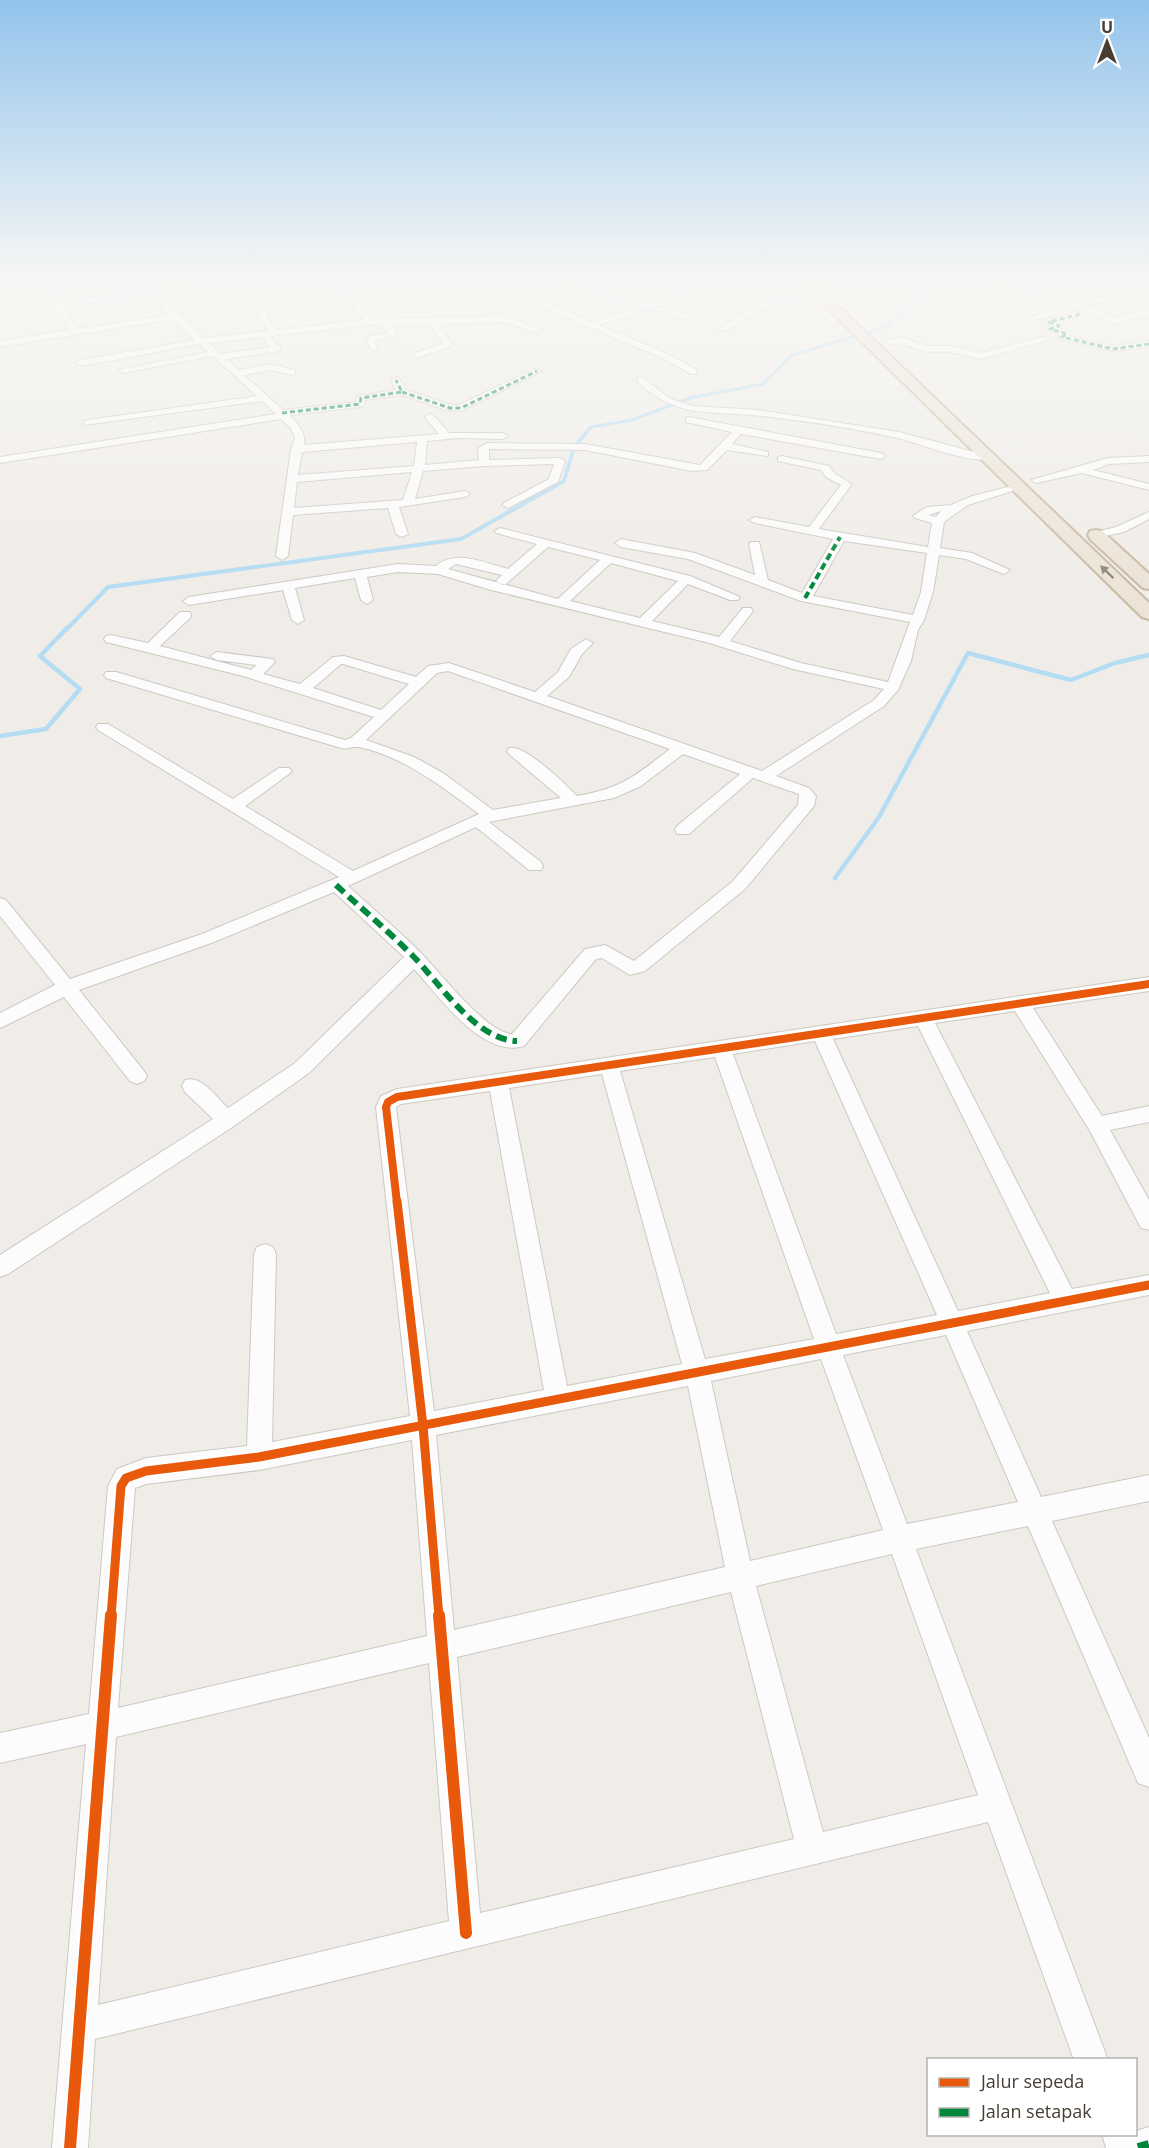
<svg xmlns="http://www.w3.org/2000/svg" width="1149" height="2148" font-family="'Open Sans',sans-serif">
<style>
.lines{fill:none;stroke-linecap:round;stroke-linejoin:round}
.stream-far2{stroke:#b4dcf2;stroke-width:3}
.stream-far1{stroke:#b4dcf2;stroke-width:4}
.stream{stroke:#b4dcf2;stroke-width:4.5}
.minor-casing{stroke:#ccc9c3;stroke-width:2}
.highway-casing{stroke:#cab9a0;stroke-width:4}
.minor{fill:#fdfcfc;fill-rule:evenodd}
.highway{fill:#ece4d8;fill-rule:evenodd}
.quiet-far3{stroke:#00873e;stroke-width:3;stroke-dasharray:5 3;stroke-linecap:butt}
.quiet-far2{stroke:#00873e;stroke-width:4;stroke-dasharray:7 4;stroke-linecap:butt}
.quiet-far1{stroke:#00873e;stroke-width:6;stroke-dasharray:11 6;stroke-linecap:butt}
.quiet{stroke:#00873e;stroke-width:10;stroke-dasharray:20 10;stroke-linecap:butt}
.cycleway-far2-casing{stroke:#fff;stroke-width:11}
.cycleway-far1-casing{stroke:#fff;stroke-width:13}
.cycleway-casing{stroke:#fff;stroke-width:16}
.cycleway-far2{stroke:#e8590c;stroke-width:8}
.cycleway-far1{stroke:#e8590c;stroke-width:9}
.cycleway{stroke:#e8590c;stroke-width:12}
.oneway{fill:#91897d}
</style>
<rect width="100%" height="100%" fill="#f0ede8"/>
<g class="lines">
<polyline class="stream-far2" points="585,434 591,427 632,420 690,398 763,384 792,355 886,327 915,297 918,281"/>
<polyline class="stream-far1" points="66,630 108,587 461,539 564,481 574,447 586,433"/>
<g class="stream">
<polyline points="0,736 46,729 80,689 40,656 67,628"/>
<polyline points="835,878 879,817 968,653 1071,680 1115,663 1149,655"/>
</g>
<g class="minor-casing">
<g id="minor">
<path d="M141,281H189L205,286V290H202L183,284L153,287L204,338L269,331L260,318L258,307L262,305L266,307L268,318L277,330L364,320L346,298L337,290L305,295L301,293L331,287L325,281C346,281 360,304 372,319L506,316L542,330L538,333L505,322L438,324L453,345L417,358L413,355L414,353L443,344L429,324H390L398,334L374,341L378,348L374,351L370,348L366,337L388,333L381,324L370,325L270,336L281,349L280,351L226,359L239,370L271,364L295,370V374L292,375L271,370L244,375L283,410L356,402L358,396L396,390L391,380L396,377L399,378L406,390L451,405H459L534,369L542,371L461,411L447,410L401,395L365,400L363,406L360,407L290,415C297,425 306,430 304,445L439,434L425,417L430,414L433,415L449,433H503L508,436L503,439L458,438L427,441L425,465L479,460L478,448L488,443L585,444L700,465L732,432L686,422V418L689,417L881,453L886,456L881,459L741,434L732,444L768,452V456L727,450L707,470L692,471L585,450L489,449V460L560,458L565,461L558,482L508,508L502,505L504,503L549,479L554,464L484,466L423,471L415,499L465,491L470,494L465,497L399,507L408,534L402,537L396,534L388,508L293,515L288,556L282,560L276,556L291,449L295,437L291,428L281,419L0,463V457L276,414L262,401L84,425V421L88,420L257,396L213,356L123,373L118,370L208,352L200,344L81,366L76,363L81,360L195,340L173,319L0,347V341L70,330L39,284L40,282H46L60,302L147,290ZM150,295L169,315L78,329L63,307ZM262,337L271,347L221,354L209,343ZM417,442L414,466L298,475L302,452ZM412,472L403,500L294,508L297,482Z"/>
<path d="M472,281C488,281 502,285 517,286C527,287 537,281 547,281L521,291Z"/>
<path d="M576,281L574,283C589,287 640,306 652,303C673,299 692,281 714,281L676,301L658,307L693,316V320L649,309L599,325L666,353L697,370V374H691L660,357L544,308V304H550L592,322L640,307L563,284L566,281Z"/>
<polygon points="991,281 1011,282 1078,302 1109,296 1119,291 1102,281 1113,281 1129,291 1114,300 1086,305 1116,318 1149,310 1149,315 1115,324 1054,299"/>
<polygon points="812,285 815,285 815,289 795,296 832,302 832,306 786,299 773,304 725,331 718,329 767,300"/>
<polygon points="1148,286 1149,290 1145,290 1144,288"/>
<polygon points="1060,308 1063,308 1063,312 1027,322 1023,319"/>
<polygon points="1080,311 1084,314 1083,316 1057,322 1063,326 1059,329 1070,332 1069,336 1113,346 1149,341 1149,347 1113,351 1059,339 1060,335 1046,329 1051,326 1046,324 1046,320"/>
<polygon points="901,337 927,346 950,346 981,353 1044,337 1048,340 981,359 950,352 926,352 900,343 891,344 887,341"/>
<path d="M637,378H643L671,399L693,406L759,410L899,432L993,457C979,468 916,442 897,438C852,428 806,421 761,416C708,410 681,420 637,382Z"/>
<path d="M782,456L829,466L834,473L852,484L819,529L928,547L932,523L915,518L913,516L927,507L951,505L972,496L1020,484L1025,487L968,505L944,522L940,548L972,553L1010,570L1004,574L966,559L939,555L933,592L924,620L918,630L911,661L898,690L884,706L776,776L809,788L816,796L814,806L745,889L645,971L630,975L602,958L596,959L524,1046C482,1059 438,995 414,969L309,1073L234,1126L8,1274L0,1277V1255L213,1119L185,1092L182,1086L185,1080C202,1075 217,1098 228,1108L295,1063L404,957L334,892L214,942L79,990L144,1071L147,1076L144,1081L137,1084L130,1081L64,997L0,1028V1013L55,985L0,916V898L6,900L70,979L202,934L339,877L98,730L96,727L98,724H108L233,799L279,768H289L292,771L289,774L245,806L353,871L479,814C442,787 405,757 359,747C353,746 348,750 341,748L106,678L104,675L106,672H116L345,740L351,738L374,717L243,676L106,642L104,639L106,636L111,635L148,643L180,612H190L191,615L190,618L160,646L251,670L257,665L217,660L210,656L217,652L273,659L275,662L263,674L300,684L333,657L344,656L416,677L428,666L449,663L535,692L558,672L571,649L586,639L593,643L582,654L569,677L547,696L762,771L874,700L884,689L793,669L706,642L491,590L438,574L398,572L367,577L373,600L367,604L361,600L355,578L295,588L304,620L298,624L292,620L283,590L189,605L183,601L189,597L398,564L436,566C456,549 485,563 508,569L537,544L496,533L494,531L500,528L690,576L740,597L738,600H730L688,584L652,621L719,637L743,608H751L753,611L730,641L801,663L888,682L910,622L801,601L688,559L621,547L615,543L621,539L695,553L755,575L749,544L751,542H759L768,580L802,593L833,539L755,523L749,520L755,517L809,527L841,485L826,477L821,470L778,461V457ZM941,511L936,517L928,515ZM844,541L927,553L921,592L913,615L813,596ZM548,547L600,560L558,599L448,569L456,564L502,575L496,581L502,585L506,584ZM611,563L678,581L640,618L570,601ZM341,664H343L409,684L381,710L313,688ZM448,671L670,749C634,777 622,788 577,796C565,784 525,744 509,748L507,751L509,754L561,798L493,810L443,773L414,757L366,740L437,673ZM683,754L740,774L677,826L675,830L677,834H689L753,778L799,794L798,805L733,881L634,961L605,945L585,949L512,1034C486,1033 439,971 420,952C397,929 372,908 348,886L476,827L529,870H541L543,866L541,862L489,822L614,798L641,786Z"/>
<polygon points="1149,456 1149,462 1109,464 1093,470 1149,484 1149,490 1082,473 1036,483 1031,480 1108,458"/>
<polygon points="1149,512 1149,519 1124,532 1096,538 1090,535 1092,533 1116,527"/>
<path d="M1149,977V991L1033,1008L1102,1116L1149,1106V1122L1110,1130L1149,1200V1230L1141,1228L1090,1131L1015,1011L935,1023L1072,1289L1149,1275V1295L967,1331L1041,1497L1149,1475V1501L1052,1521L1149,1738V1787L1138,1783L1028,1526L916,1549L1108,2060H1074L988,1822L95,2039L88,2148H52L86,1744L0,1763V1733L89,1714L108,1486L117,1469L146,1458L247,1446L254,1254L257,1247L265,1244L273,1247L276,1254L272,1442L410,1416L376,1107L381,1096L397,1089ZM918,1026L1050,1293L958,1311L833,1039ZM815,1041L937,1315L836,1334L733,1054ZM715,1057L814,1339L705,1359L620,1071ZM602,1074L682,1364L567,1386L509,1088ZM490,1091L544,1390L434,1411L396,1107L401,1104ZM946,1335L1018,1502L907,1524L843,1355ZM821,1359L883,1530L750,1561L711,1381ZM688,1386L725,1567L454,1630L436,1435ZM412,1440L427,1636L118,1708L135,1488L146,1484L259,1470ZM892,1554L978,1795L823,1832L756,1586ZM731,1592L794,1839L480,1913L457,1657ZM429,1663L449,1921L98,2005L116,1737Z"/>
<polygon points="1149,2127 1149,2148 1106,2148 1102,2134 1136,2134 1136,2131"/>
</g>
</g>
<g class="highway-casing">
<g id="highway">
<polygon points="800,281 812,281 1149,603 1149,619 1142,617"/>
<polygon points="1096,530 1102,531 1149,574 1149,589 1143,588 1090,539 1088,535 1090,531"/>
</g>
</g>
<use href="#minor" class="minor"/>
<use href="#highway" class="highway"/>
<g class="quiet-far3">
<polyline points="1080,314 1049,322 1059,326 1050,329 1067,334 1062,337 1113,349 1149,344"/>
<polyline points="402,392 450,408 461,408 537,371"/>
<polyline points="282,413 360,404 361,398 402,392 396,380"/>
</g>
<polyline class="quiet-far2" points="805,598 840,537"/>
<path class="quiet-far1" d="M336,885C361,908 387,930 412,955C439,982 475,1040 517,1041"/>
<polyline class="quiet" points="1138,2148 1149,2145"/>
<g class="cycleway-far2-casing">
<polyline id="cycleway-far2" points="397,1203 386,1107 388,1102 397,1097 1149,984"/>
</g>
<g class="cycleway-far1-casing">
<g id="cycleway-far1">
<polyline points="397,1201 423,1426 439,1617"/>
<polyline points="111,1617 121,1486 126,1478 146,1471 259,1457 1149,1285"/>
</g>
</g>
<g class="cycleway-casing">
<g id="cycleway">
<polyline points="439,1615 466,1933"/>
<polyline points="70,2148 111,1615"/>
</g>
</g>
<use href="#cycleway-far2" class="cycleway-far2"/>
<use href="#cycleway-far1" class="cycleway-far1"/>
<use href="#cycleway" class="cycleway"/>
</g>
<defs><path id="oneway-solid" d="M-6-.8H1V-3.2L6.5 0L1 3.2V.8H-6Z" transform="scale(1.5)"/></defs>
<use class="oneway" href="#oneway-solid" transform="translate(1107 572) rotate(-136)"/>
<linearGradient id="sky" x2="0" y2="1"><stop stop-color="#93c4ec"/><stop offset="0.48" stop-color="#f8f7f5"/><stop offset="1" stop-color="#f8f7f5" stop-opacity="0"/></linearGradient>
<rect width="1149" height="582" fill="url(#sky)"/>
<rect x="927" y="2058" width="210" height="78" fill="#ffffff" stroke="#b5b2ad" stroke-width="1.5"/>
<rect x="939" y="2078" width="30" height="9" fill="#e8590c" stroke="#b5b2ad" stroke-width="1.5"/>
<text x="981" y="2088" font-size="18" fill="#463e33">Jalur sepeda</text>
<rect x="939" y="2108" width="30" height="9" fill="#00873e" stroke="#b5b2ad" stroke-width="1.5"/>
<text x="981" y="2118" font-size="18" fill="#463e33">Jalan setapak</text>
<g transform="translate(1107 42)" stroke="#ffffff" stroke-width="4.5" paint-order="stroke">
<path d="M0-4.5L10 22L0 15L-10 22Z" fill="#463e33"/>
<text y="-9" font-size="16" font-weight="bold" text-anchor="middle" fill="#463e33">U</text>
</g>
</svg>
